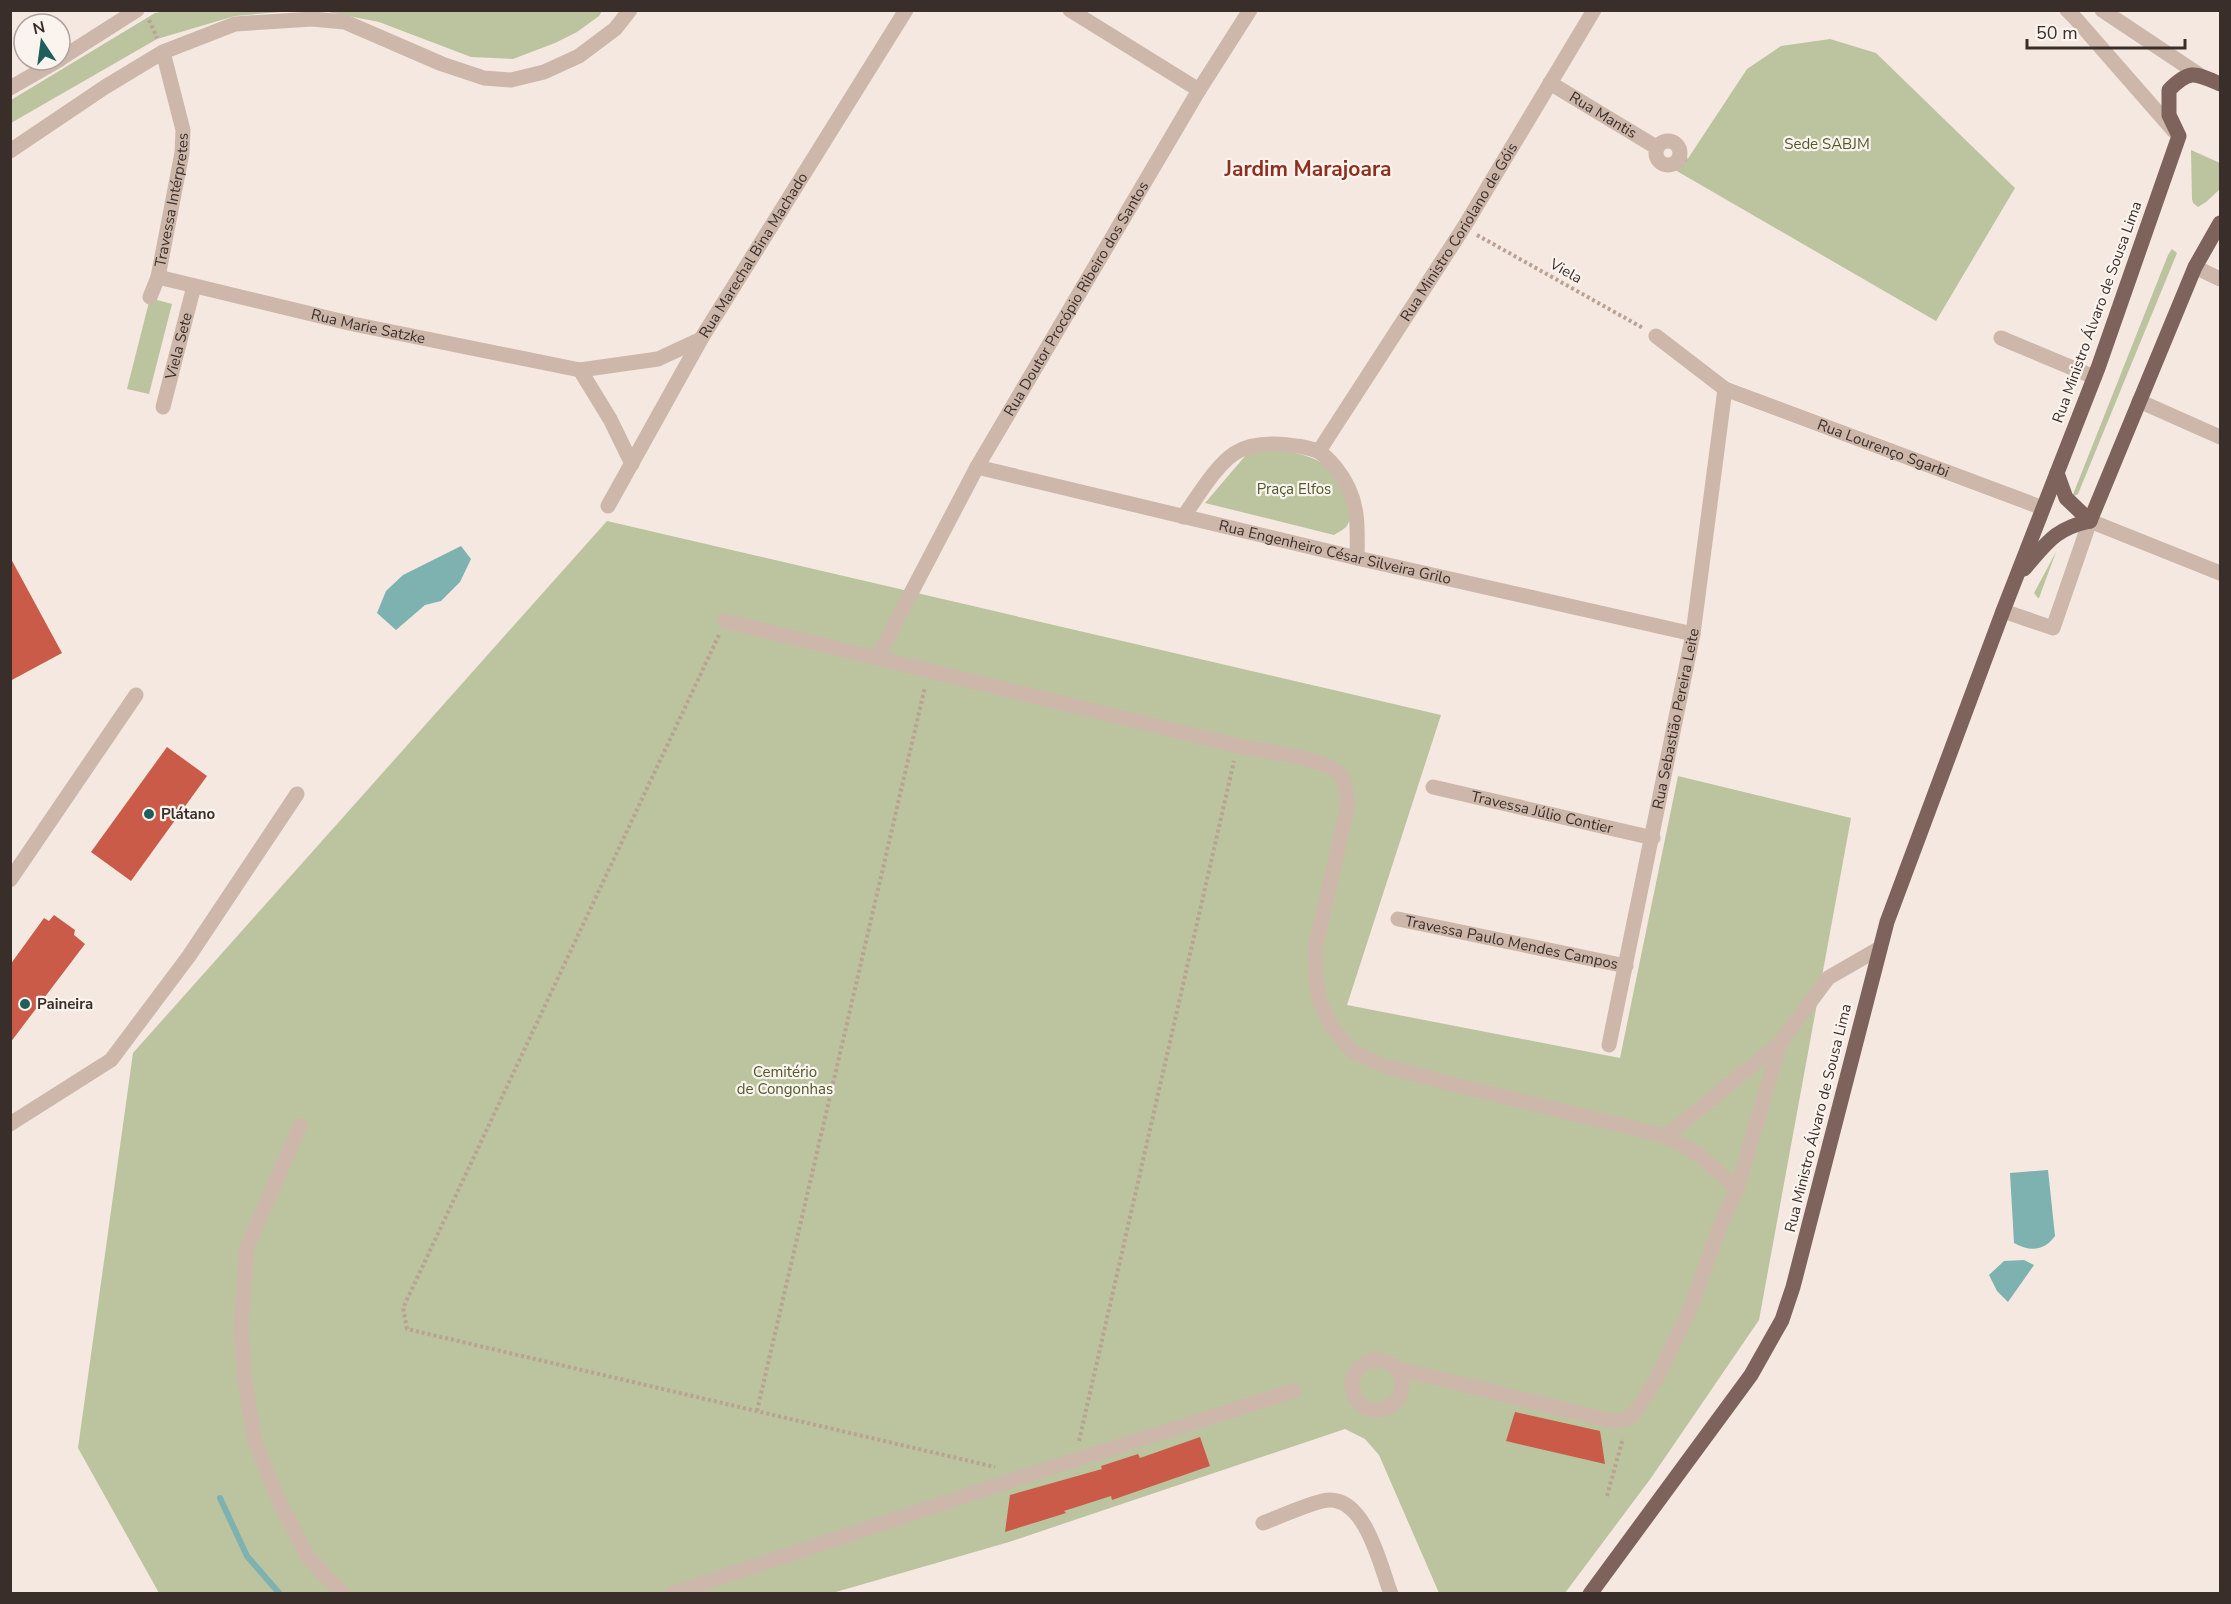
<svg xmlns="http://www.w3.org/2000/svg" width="2231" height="1604" font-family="'Nunito Sans',sans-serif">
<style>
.green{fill:#bbc49e}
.water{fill:#7db2b0}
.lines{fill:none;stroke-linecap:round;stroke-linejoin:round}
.stream{stroke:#7db2b0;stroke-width:6}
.building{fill:#ca5b48}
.path{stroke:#b9a194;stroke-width:4;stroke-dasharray:3 3;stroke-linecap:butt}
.minor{stroke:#cdb7aa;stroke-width:15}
.major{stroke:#7d635b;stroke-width:15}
.poi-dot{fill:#1e5e5c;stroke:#fbf3ed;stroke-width:2}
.labels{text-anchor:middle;stroke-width:4.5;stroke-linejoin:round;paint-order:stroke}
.street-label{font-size:15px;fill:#3a2e2a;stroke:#fbf3ed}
.park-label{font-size:15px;fill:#4d5a2d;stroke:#fbf3ed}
.poi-label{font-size:15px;font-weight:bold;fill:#3a2e2a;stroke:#fbf3ed;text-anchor:start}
.district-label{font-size:21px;font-weight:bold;fill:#8d3020;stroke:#fbf3ed}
</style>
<rect width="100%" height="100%" fill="#f4e8e0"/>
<g class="green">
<polygon points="166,11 292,11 235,16 157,39 11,123 11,100 155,13"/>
<polygon points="323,11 602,11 599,16 577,32 555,43 513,59 471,57 379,22"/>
<polygon points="1830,39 1876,53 2015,188 1936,321 1675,170 1687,160 1747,69 1781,46"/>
<polygon points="2191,150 2220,163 2220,189 2206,202 2198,207 2193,203 2192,199"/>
<polygon points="2172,249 2177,253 2078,494 2072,497 2168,255"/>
<polygon points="150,298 172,304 149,394 127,389"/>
<path d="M1270,447C1288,452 1308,454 1324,464C1340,474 1359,511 1346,527C1343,530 1337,533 1334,535L1205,503L1246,455Z"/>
<polygon points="607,521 1441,715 1347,1005 1620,1058 1678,776 1851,818 1759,1320 1651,1478 1565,1593 1439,1593 1379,1455 1365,1439 1345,1429 1009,1542 829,1594 159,1593 78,1448 133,1053"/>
<polygon points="2056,552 2039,598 2038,598 2034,593"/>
</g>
<g class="water">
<polygon points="461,546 471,559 460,582 441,601 425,605 396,630 377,613 386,591 403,575"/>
<path d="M2048,1170L2055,1236C2044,1251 2030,1252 2014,1243L2010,1173Z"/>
<polygon points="2024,1260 2034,1265 2008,1302 1997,1291 1989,1275 2004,1261"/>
</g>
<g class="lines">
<polyline class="stream" points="220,1498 247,1556 280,1594"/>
</g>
<g class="building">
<polygon points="10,557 62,653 10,681"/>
<polygon points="167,747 207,776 131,881 91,852"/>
<polygon points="54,915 75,930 74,935 85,944 10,1043 10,965 44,918 49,921"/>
<polygon points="1515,1412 1600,1431 1605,1464 1506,1441"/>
<polygon points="1200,1437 1210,1466 1112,1500 1111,1496 1064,1511 1066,1513 1005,1532 1010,1495 1102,1469 1101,1466 1138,1454 1140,1458"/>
</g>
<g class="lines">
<g class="path">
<polyline points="149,20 157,38"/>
<polyline points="1679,157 1687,160"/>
<polyline points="1477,235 1643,328"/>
<polyline points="719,635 403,1308 407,1329 995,1467"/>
<polyline points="757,1411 925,687"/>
<polyline points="1079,1441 1234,761"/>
<polyline points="1607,1496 1623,1438"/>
</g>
<g class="minor">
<polyline points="1070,10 1199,90"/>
<polyline points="2067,10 2076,19 2174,131"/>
<polyline points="2102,10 2198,74"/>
<polyline points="60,59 137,10"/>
<path id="s1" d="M1550,83L1656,147"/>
<polyline points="10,88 59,60"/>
<circle cx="1668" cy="153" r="12"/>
<polyline points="10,151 105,87 163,52 235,24 312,19 345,22 442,64 484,78 511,80 544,72 579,56 615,29 630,10"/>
<polyline points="2195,267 2220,279"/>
<path id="s2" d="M158,277L353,324L580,370L658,359L701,339"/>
<path id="s3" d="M150,297L158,277L182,153L183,130L163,52"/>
<path id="s4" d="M1656,336L1725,389L2043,508"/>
<polyline points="2001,338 2094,377"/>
<polyline points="580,370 610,419 632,464"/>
<polyline points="2139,401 2220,437"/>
<path id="s5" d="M163,407L194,286"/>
<path id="s6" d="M1319,451L1464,227L1594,10"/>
<path id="s7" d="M977,467L1357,558L1693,634"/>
<path id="s8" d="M608,506L701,339L906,10"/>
<path d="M1183,517C1197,498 1215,466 1235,453C1251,443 1270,443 1288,445C1298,446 1311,447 1319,452C1325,455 1331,462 1336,468C1359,497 1358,523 1357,558"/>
<polyline points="2003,611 2053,628 2090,521 2220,573"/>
<path d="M725,621L1238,746C1261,751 1329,758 1341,776C1347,786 1347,798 1347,809L1315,949L1316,980L1320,1002L1332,1027L1353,1052L1385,1066L1451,1084L1666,1136L1698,1154L1737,1189L1721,1223L1691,1307L1657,1378L1635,1412L1628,1419L1612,1421L1396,1368"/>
<path id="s9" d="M877,658L977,467L1199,90L1250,10"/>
<path id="s10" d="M1433,787L1653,838"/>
<polyline points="10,880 136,695"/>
<path id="s11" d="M1398,919L1626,966"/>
<path id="s12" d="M1609,1045L1693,634L1725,389"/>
<polyline points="10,1124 111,1060 189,956 297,794"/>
<polyline points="300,1126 247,1247 241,1325 245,1383 255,1442 278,1499 308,1557 343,1594"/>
<polyline points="1666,1136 1780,1043 1828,978 1880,948"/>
<polyline points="1737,1189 1780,1043"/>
<circle cx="1377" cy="1385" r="25"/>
<path d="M1263,1523C1277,1518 1316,1500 1329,1500C1366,1499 1380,1565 1391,1594"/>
<polyline points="671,1594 1028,1475 1293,1391"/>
</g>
<g class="major">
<polyline points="2057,473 2066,498 2090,521"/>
<polyline points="2090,521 2195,267 2220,223"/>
<path d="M2024,569C2047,543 2054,529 2090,521"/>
<path d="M1590,1594L1751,1375L1782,1320L1793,1287L1887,922L2003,611L2098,368L2179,136L2169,115V90C2190,69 2195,73 2220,84"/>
</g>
</g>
<g class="poi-dot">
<circle cx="149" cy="814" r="6"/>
<circle cx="25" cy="1004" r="6"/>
</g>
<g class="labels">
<g class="street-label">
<text dy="5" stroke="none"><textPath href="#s1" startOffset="62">Rua Mantis</textPath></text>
<text dy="5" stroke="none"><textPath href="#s3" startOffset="100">Travessa Intérpretes</textPath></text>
<text dy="5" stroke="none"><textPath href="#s6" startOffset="260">Rua Ministro Coriolano de Góis</textPath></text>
<text dy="5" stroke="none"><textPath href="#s8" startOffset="290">Rua Marechal Bina Machado</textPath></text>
<text transform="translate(1566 271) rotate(29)" y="5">Viela</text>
<text dy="5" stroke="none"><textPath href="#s9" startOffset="411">Rua Doutor Procópio Ribeiro dos Santos</textPath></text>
<text transform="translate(2097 312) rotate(-70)" y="5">Rua Ministro Álvaro de Sousa Lima</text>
<text dy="5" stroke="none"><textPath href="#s2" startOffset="216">Rua Marie Satzke</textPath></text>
<text dy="5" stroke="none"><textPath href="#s5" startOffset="63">Viela Sete</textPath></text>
<text dy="5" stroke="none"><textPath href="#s4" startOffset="256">Rua Lourenço Sgarbi</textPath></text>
<text dy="5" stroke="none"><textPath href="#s7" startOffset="368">Rua Engenheiro César Silveira Grilo</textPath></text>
<text dy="5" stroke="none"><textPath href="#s12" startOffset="333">Rua Sebastião Pereira Leite</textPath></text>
<text dy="5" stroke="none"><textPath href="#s10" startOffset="112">Travessa Júlio Contier</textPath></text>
<text dy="5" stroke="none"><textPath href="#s11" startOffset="116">Travessa Paulo Mendes Campos</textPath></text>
<text transform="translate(1818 1118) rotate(-76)" y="5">Rua Ministro Álvaro de Sousa Lima</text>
</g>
<g class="park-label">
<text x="1827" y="149">Sede SABJM</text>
<text x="1294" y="494">Praça Elfos</text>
<text x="785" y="1077">Cemitério<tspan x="785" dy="17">de Congonhas</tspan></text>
</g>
<g class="poi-label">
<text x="161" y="819">Plátano</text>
<text x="37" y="1009">Paineira</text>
</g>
<g class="district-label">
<text x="1308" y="176">Jardim Marajoara</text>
</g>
</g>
<rect width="2231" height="1604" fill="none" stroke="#3a2e2a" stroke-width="24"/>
<g transform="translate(42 42) rotate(347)"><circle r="28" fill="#fbf3ed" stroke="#aea49f" stroke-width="1.5"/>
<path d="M0-4.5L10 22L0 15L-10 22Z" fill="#1e5e5c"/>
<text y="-9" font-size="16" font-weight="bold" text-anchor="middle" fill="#3a2e2a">N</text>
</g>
<path d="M2027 39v9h158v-9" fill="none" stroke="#3a2e2a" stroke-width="3"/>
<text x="2036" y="39" font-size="18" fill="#3a2e2a" stroke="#fbf3ed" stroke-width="4.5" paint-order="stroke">50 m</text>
</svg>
